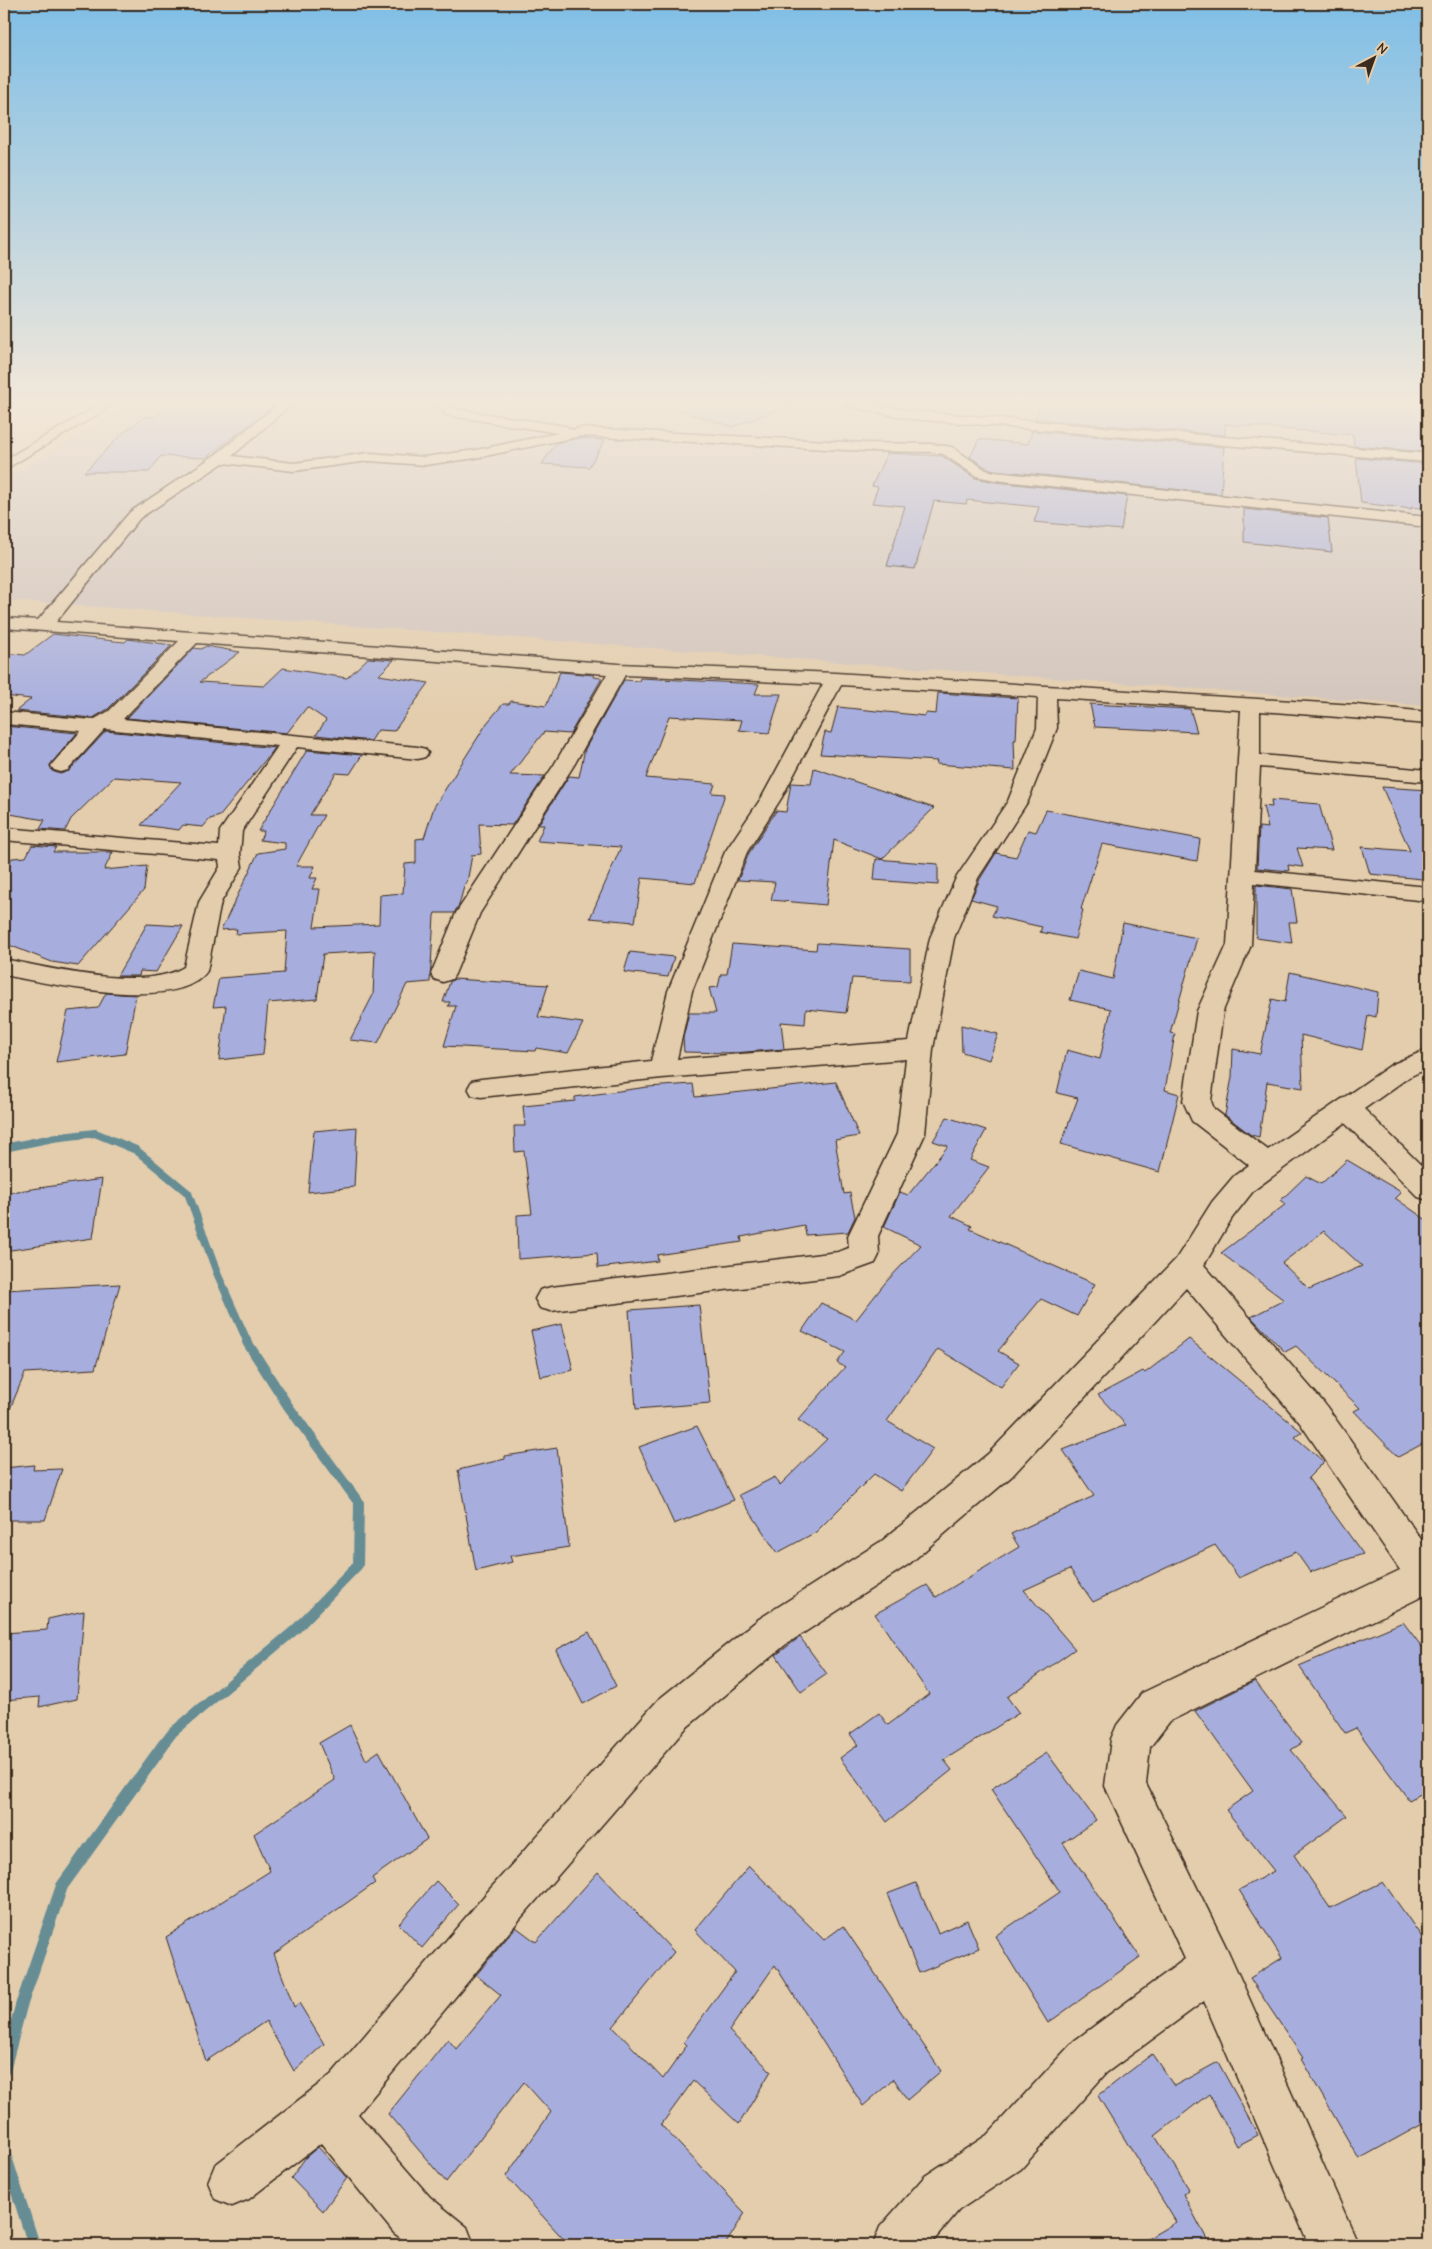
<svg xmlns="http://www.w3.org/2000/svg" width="1432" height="2249" font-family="'Comic Neue',sans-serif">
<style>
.built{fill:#d1c4bc}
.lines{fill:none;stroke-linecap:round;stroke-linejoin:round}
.stream-far2{stroke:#668c94;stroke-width:8}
.stream-far1{stroke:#668c94;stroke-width:10}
.stream{stroke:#668c94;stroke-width:12}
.building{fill:#a7aede;stroke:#3b2a1e;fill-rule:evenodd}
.minor-casing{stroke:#3b2a1e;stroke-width:3}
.primary-casing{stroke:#3b2a1e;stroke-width:3}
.minor{fill:#e3cdad;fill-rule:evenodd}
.primary{fill:#e3cdad;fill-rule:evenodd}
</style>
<rect width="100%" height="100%" fill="#e3cdad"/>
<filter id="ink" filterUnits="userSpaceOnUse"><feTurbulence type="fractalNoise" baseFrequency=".02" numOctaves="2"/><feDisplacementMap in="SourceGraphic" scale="10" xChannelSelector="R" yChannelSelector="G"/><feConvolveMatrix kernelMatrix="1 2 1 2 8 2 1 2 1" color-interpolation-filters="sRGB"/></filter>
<g filter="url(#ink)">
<polygon class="built" points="132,403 1428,403 1428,706 4,600 4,480"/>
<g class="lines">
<polyline class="stream-far2" points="4,1148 53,1138 95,1133 136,1150 188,1193 217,1273 248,1343"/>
<polyline class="stream-far1" points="163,1745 173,1732 296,1629 358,1565 359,1503 288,1406 247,1342"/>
<g class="stream">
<polyline points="4,2070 21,2006 62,1886 164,1744"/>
<polyline points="4,2151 34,2245"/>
</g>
</g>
<g class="building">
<polygon points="173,403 277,403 206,458 161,456 149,472 84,472 123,433 144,417 155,417"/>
<polygon points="673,403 791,403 791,404 733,427 672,408"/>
<polygon points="1040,403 1428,403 1428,452 1354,446 1353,435 1272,428 1225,424 1225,435 1035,419"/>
<polygon points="1032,431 1224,447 1221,494 995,470 987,468 970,457 979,439 1028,444"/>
<polygon points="579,438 605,440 589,467 542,464 556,443"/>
<polygon points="887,453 942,456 975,478 995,482 1127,496 1121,530 1034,522 1039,507 967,500 966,504 934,501 915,569 887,566 905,506 872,503 878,487 872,486"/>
<polygon points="1356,458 1428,464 1428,509 1411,507 1412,509 1361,503"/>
<polygon points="1244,509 1328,518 1332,552 1244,542"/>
<polygon points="53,634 114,641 125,642 128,639 172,645 108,709 93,718 16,711 31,699 4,696 4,653 25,655"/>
<polygon points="206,646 240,652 200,682 264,686 283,668 347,678 368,658 394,660 379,675 429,683 394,731 378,730 371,741 316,735 326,720 307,707 287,733 127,718 194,648 201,649"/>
<polygon points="560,672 594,675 593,677 602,678 570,734 544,732 510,775 545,776 512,825 479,824 481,854 472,855 467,883 465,883 459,905 454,913 435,913 434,916 430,982 407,984 378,1043 350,1040 373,995 375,951 323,954 317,999 268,1003 263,1055 219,1060 226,1006 213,1007 219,978 284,973 287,931 236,934 237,929 221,930 258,853 285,849 285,843 260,840 264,831 258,831 307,750 362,755 350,774 336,773 310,815 324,815 296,866 315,866 310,878 317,878 312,889 320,889 314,927 379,924 380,895 403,893 405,864 416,863 416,839 424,838 434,807 487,723 503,704 509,704 511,701 546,706"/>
<polygon points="640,678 759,684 755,694 781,694 769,733 739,730 742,720 669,716 646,778 715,784 712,793 725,794 695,883 642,878 635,922 590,918 621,847 537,841 544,825 538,825 569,776 579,777 585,749 624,680 639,681"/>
<polygon points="938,693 1018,698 1016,740 1014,740 1015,770 936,764 937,761 820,754 825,732 831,733 838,707 925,716 926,713 936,714"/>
<polygon points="1090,704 1190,709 1197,732 1095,727"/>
<polygon points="4,726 77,733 50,765 52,771 60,774 69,771 106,731 275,748 220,816 210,819 203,827 183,825 179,830 141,825 181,782 114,777 71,819 65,831 40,829 45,820 4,813"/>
<polygon points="814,768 934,808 882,859 834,840 826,905 771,900 775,882 738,880 749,853 776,811 786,812 791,783 811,784"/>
<polygon points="1382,787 1428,790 1428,885 1425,885 1422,879 1370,874 1362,847 1410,851"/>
<polygon points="1271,800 1319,804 1332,850 1297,848 1303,867 1288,865 1289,871 1257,868 1259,827 1268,828 1263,806 1272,807"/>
<polygon points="1046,810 1200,839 1197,861 1102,844 1081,909 1083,910 1075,939 1040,932 1042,927 992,916 997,906 971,899 980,879 996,853 1016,857 1028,830 1036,832"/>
<polygon points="32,845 56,847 53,852 113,852 104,870 147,866 144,890 78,966 52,962 4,943 4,872 12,858 26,857"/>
<polygon points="876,859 938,864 938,885 874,880"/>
<polygon points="1256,885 1292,889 1297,922 1289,922 1292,943 1256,938"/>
<polygon points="1123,923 1197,938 1170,1033 1175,1034 1165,1090 1179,1094 1160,1172 1061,1144 1078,1098 1057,1093 1067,1050 1100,1059 1111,1009 1070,1000 1079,971 1113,979"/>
<polygon points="147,924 183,926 156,972 140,971 139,976 117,976"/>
<polygon points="817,943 910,949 910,981 852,978 846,1013 806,1009 805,1024 781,1022 784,1049 733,1053 684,1052 683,1038 689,1013 716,1013 709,988 718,987 721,974 727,974 732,944 816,950"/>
<polygon points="630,952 674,957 668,977 624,972"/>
<polygon points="1290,972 1378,992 1376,1017 1368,1015 1362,1050 1301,1035 1303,1088 1267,1082 1259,1137 1251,1135 1225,1115 1232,1077 1233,1049 1260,1054 1272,999 1285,1002"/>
<polygon points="454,979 548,985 538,1017 583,1023 568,1053 536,1048 535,1051 444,1046 456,1006 448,1006 450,1002 443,1002 450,982"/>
<polygon points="106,993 136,995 125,1054 56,1062 68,1011 98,1008"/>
<polygon points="961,1025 998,1034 989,1060 962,1052"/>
<polygon points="836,1082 859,1136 835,1140 844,1194 850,1193 855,1217 848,1232 806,1235 804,1225 741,1237 742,1242 657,1255 658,1261 598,1268 597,1253 518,1259 517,1215 532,1214 524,1151 515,1152 514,1126 525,1126 523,1106 575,1101 575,1097 648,1087 693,1084 695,1097"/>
<polygon points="947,1117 986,1130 970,1160 989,1167 951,1216 972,1226 970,1229 1095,1284 1077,1316 1041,1299 998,1351 1019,1363 1001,1387 938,1349 887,1421 933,1449 901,1491 874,1474 816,1532 777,1553 739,1495 775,1477 780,1485 827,1439 798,1420 845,1367 837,1363 845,1352 802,1331 821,1303 856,1320 885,1283 921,1245 884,1227 900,1192 908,1195 948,1146 933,1141"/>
<polygon points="357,1127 354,1187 308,1192 314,1131"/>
<path d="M1347,1160L1401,1192L1395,1198L1428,1221V1441L1398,1457L1354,1411L1360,1408L1296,1346L1285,1352L1251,1317L1284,1300L1221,1253L1286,1204L1281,1200L1306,1176L1321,1184ZM1324,1231L1362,1266L1309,1289L1282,1263Z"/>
<polygon points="102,1179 93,1238 4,1251 4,1193"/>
<polygon points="120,1284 95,1369 25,1373 4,1423 4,1290"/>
<polygon points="699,1305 710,1403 636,1409 629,1310"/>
<polygon points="562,1324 573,1370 541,1377 531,1331"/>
<polygon points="1189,1339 1302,1432 1295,1437 1324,1462 1308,1478 1363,1554 1310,1572 1296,1552 1239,1578 1215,1545 1093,1602 1070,1569 1024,1590 1075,1649 1007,1697 1019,1713 944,1760 952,1770 887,1822 840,1758 858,1745 850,1734 879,1713 888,1725 929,1694 875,1614 927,1585 936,1597 1019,1547 1011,1534 1094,1496 1063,1450 1126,1425 1098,1395 1143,1371 1145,1373"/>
<polygon points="697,1426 734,1500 674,1524 639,1447"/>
<polygon points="557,1448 569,1547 510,1556 512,1562 476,1571 458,1470 505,1459 505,1456"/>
<polygon points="34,1465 33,1470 62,1469 45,1520 4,1520 4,1468"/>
<polygon points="84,1611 77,1699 39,1707 40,1697 4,1700 4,1633 47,1630 48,1619"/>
<polygon points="1403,1622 1428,1655 1428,1790 1409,1800 1356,1728 1345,1733 1299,1666"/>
<polygon points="589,1632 616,1686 583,1704 556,1650"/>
<polygon points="800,1637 827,1674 801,1692 776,1655"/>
<polygon points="1255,1681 1302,1743 1291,1750 1347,1816 1294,1855 1330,1908 1383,1882 1428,1946 1428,2121 1359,2159 1301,2059 1303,2058 1250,1978 1282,1958 1239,1890 1274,1871 1226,1810 1253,1791 1195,1711"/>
<polygon points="350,1725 366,1760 379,1751 427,1839 372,1878 375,1883 274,1954 294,2007 299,2003 324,2044 294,2071 266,2021 206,2061 166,1937 270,1871 254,1834 335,1780 319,1743"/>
<polygon points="1047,1753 1096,1820 1063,1843 1140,1957 1048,2023 995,1936 1060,1892 991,1789"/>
<polygon points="749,1866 824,1940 843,1926 941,2071 907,2100 894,2079 863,2106 775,1965 729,2031 771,2071 739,2124 693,2081 661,2125 745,2213 725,2245 569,2245 506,2176 551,2112 524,2082 446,2182 388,2114 448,2039 456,2049 501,1995 476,1975 516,1927 536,1942 598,1872 674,1952 613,2027 663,2079 687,2045 684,2042 735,1972 695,1930"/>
<polygon points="436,1881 459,1904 422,1948 399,1924"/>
<polygon points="916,1883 938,1933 967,1920 979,1948 919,1973 887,1894"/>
<polygon points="1152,2054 1174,2086 1218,2062 1258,2135 1237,2146 1209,2094 1155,2136 1189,2189 1183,2194 1210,2245 1137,2245 1176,2222 1098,2096"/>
<polygon points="318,2147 347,2178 323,2211 291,2178 306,2157"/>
</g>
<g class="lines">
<g class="minor-casing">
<g id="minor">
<path d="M280,403H293L232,456L294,463L369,453L425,457L476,450L558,433L445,415L439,403H451L455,409L565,426L572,430L581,428L865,443L931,444L952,447L986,470L995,472L1428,517V527L995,480L976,476L943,454L931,452L865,451L581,436L476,458L425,465L369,461L294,471L223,463L140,518L56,622L619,664L835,673L1356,705L1428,712V724L1260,711V755L1428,770V782L1260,767L1255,870L1428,887V901L1254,883L1251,945L1223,1011L1211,1101L1214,1109L1268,1150L1391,1065L1428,1049V1068L1409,1077L1364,1109L1428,1172V1200L1418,1197L1345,1123L1254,1190L1232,1218L1204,1265L1324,1403L1428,1549V1596L1425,1595L1170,1721L1150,1747L1146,1784L1228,1951L1359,2245H1309L1204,2001L1106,2073L1021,2169L959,2210L930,2245H873L880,2227L925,2176L987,2135L1074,2041L1185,1959L1105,1786L1111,1739L1117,1725L1142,1693L1400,1570L1300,1423L1186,1288L1012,1476L909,1564L785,1645L686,1728L520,1919L358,2114L430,2197L467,2227L474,2245H410L394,2233L321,2143L249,2199L232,2206L215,2199L208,2182L215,2165L331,2075L490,1889L658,1700L759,1619L883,1540L988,1454L1176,1259L1212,1202L1234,1176L1249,1165L1192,1121L1183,1101L1197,1011L1227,945L1241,710L1056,698L1057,728L1028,801L978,878L954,938L933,1049L925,1134L878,1236L879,1255L875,1263L839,1276L551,1311L540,1308L535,1299L540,1290L551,1287L838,1252L849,1248L848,1236L897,1134L906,1059L662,1078L481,1097L472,1095L468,1088L472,1081L481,1079L651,1061L668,991L725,852L762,797L823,684L625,675L574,765L480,913L455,974L452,979L443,982L434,979L431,974L456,913L554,765L607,674L197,643L123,719L418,747L425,749L428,753L425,757L418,759L297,747L242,831L240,854L242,867L221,902L207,971C179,1014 47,983 4,975V959C49,968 144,992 184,967L199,902L220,867L219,860L4,840V828L219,846L220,831L278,746L105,729L68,770L61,772L54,770L51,766L54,762L81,731L4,724V712L93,720L109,711L179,641L4,628V618L38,620L130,512L215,455ZM841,685L1038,697L1037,728L1008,801L956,878L930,938L909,1041L677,1059L692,991L747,852L782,797Z"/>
<polygon points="845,403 865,403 912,411 1428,454 1428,462 912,419 846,406"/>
</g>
</g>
<g class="primary-casing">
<polygon id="primary" points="103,403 117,403 4,470 4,460"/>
</g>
<use href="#minor" class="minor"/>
<use href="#primary" class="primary"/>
</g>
</g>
<linearGradient id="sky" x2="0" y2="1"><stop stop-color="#7fbee6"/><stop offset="0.56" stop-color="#f2e8da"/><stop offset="1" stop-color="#f2e8da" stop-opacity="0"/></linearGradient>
<rect width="1432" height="717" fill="url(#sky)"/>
<rect width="1432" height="2249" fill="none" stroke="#e3cdad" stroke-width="20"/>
<rect x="10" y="10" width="1412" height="2229" fill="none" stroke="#3b2a1e" stroke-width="2" filter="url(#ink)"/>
<g transform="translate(1374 58) rotate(41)" stroke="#e3cdad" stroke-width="4" paint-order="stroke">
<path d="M0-4L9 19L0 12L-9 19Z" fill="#3b2a1e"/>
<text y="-8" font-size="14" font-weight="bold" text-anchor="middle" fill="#3b2a1e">N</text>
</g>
</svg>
